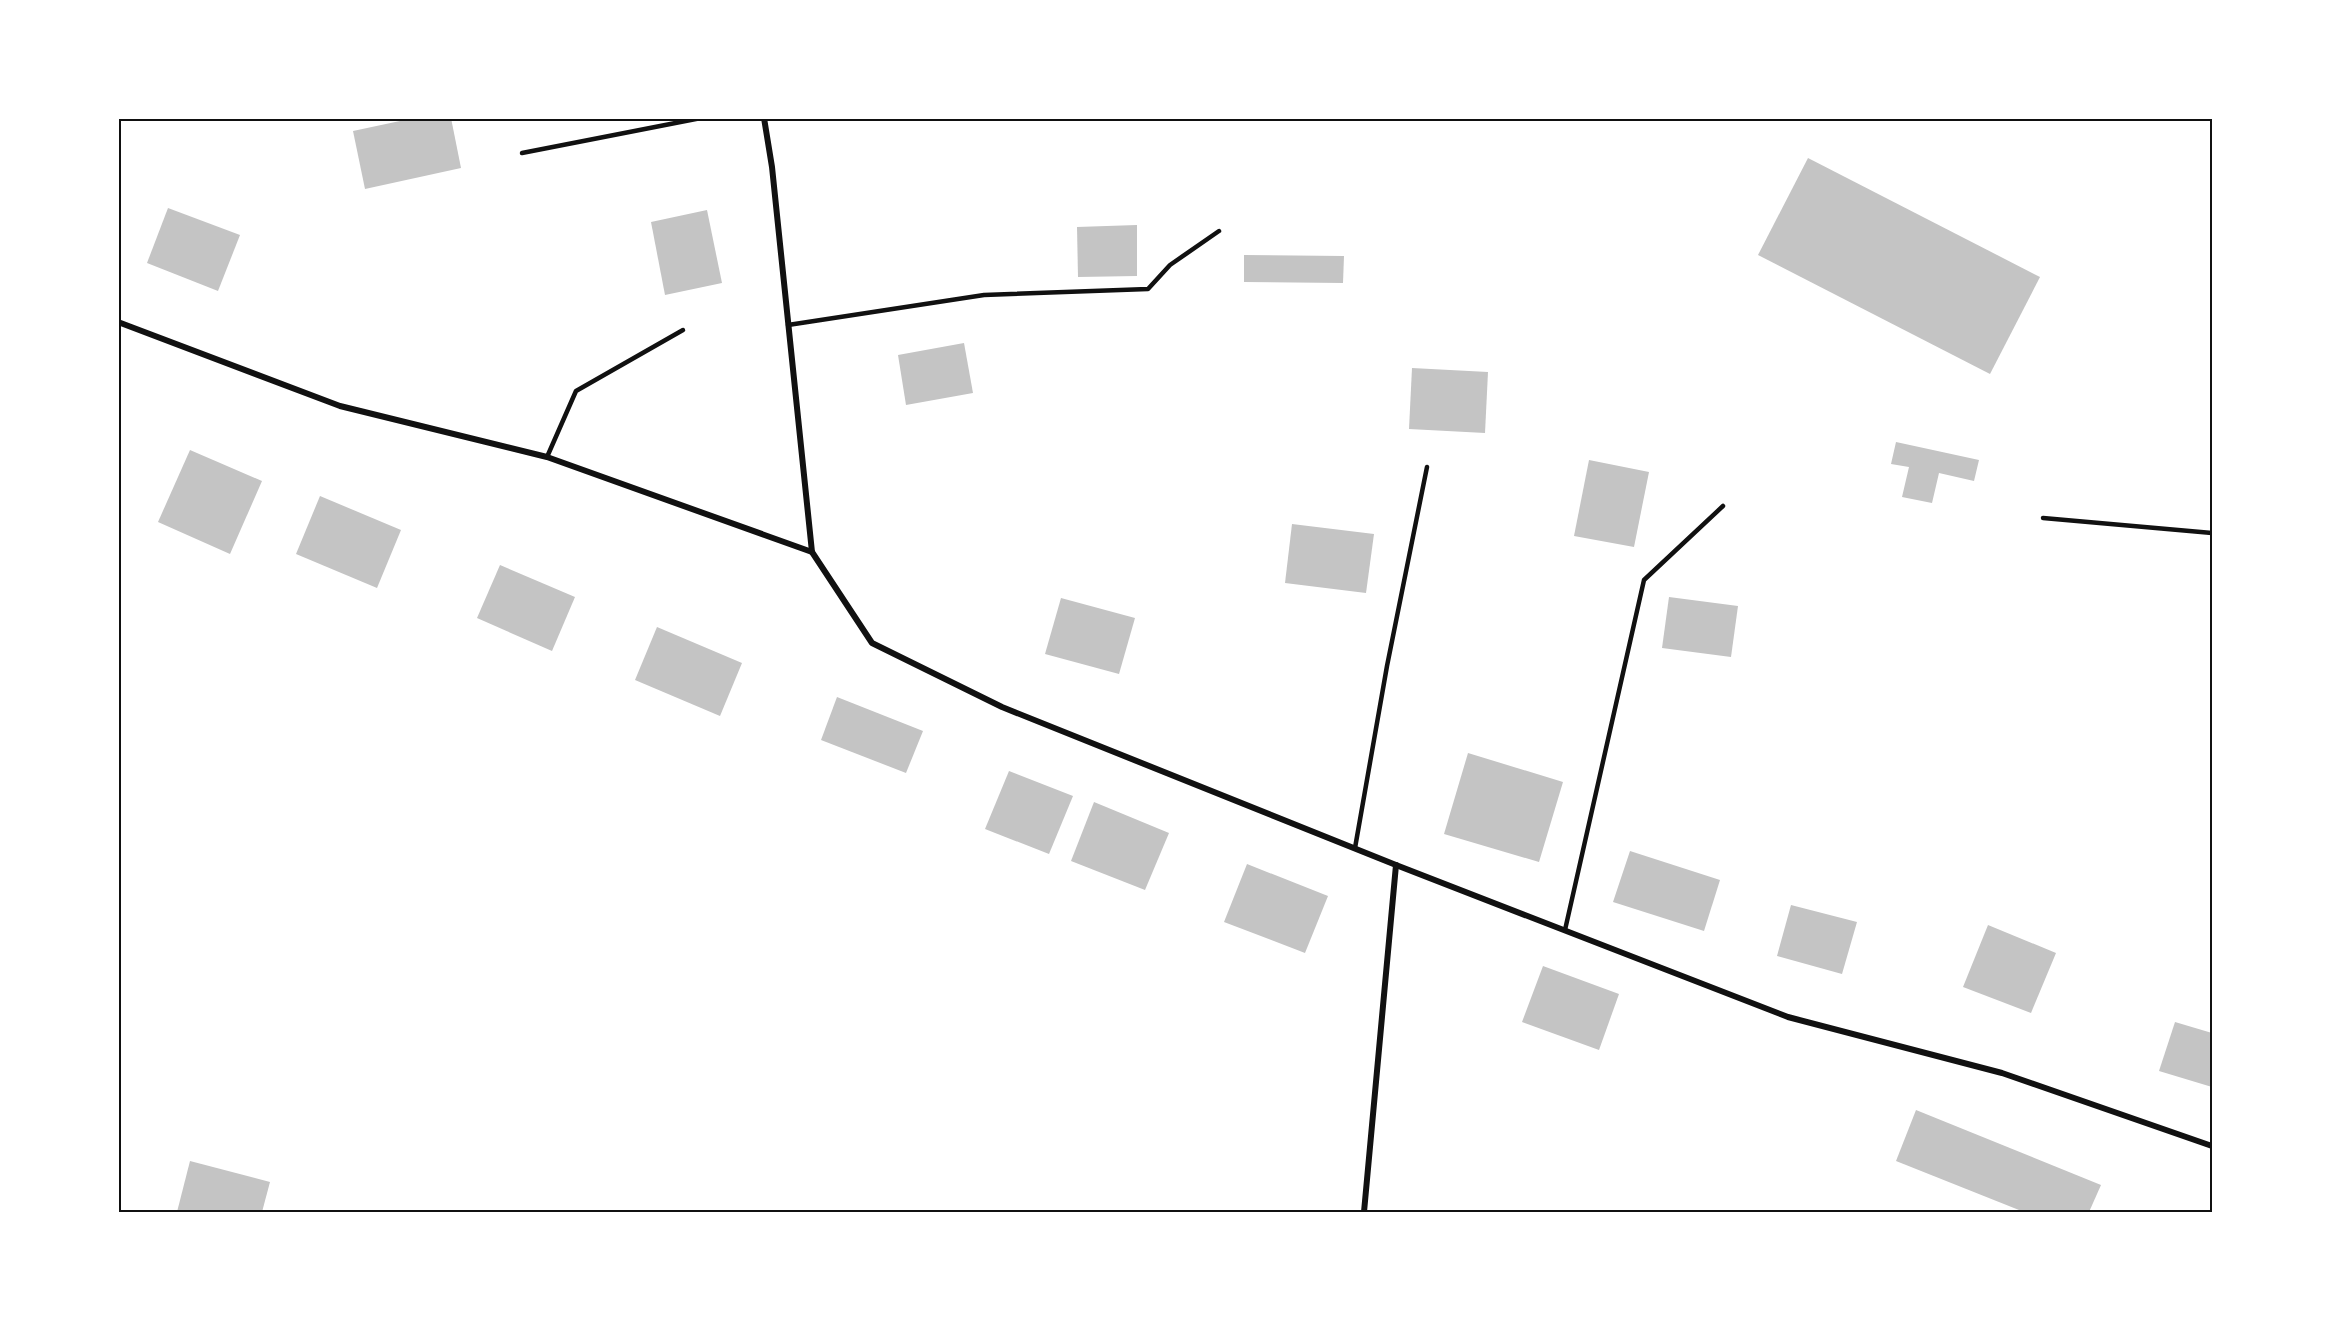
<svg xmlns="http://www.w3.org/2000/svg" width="2331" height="1331" font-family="Mulish,sans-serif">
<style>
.building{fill:#c4c4c4}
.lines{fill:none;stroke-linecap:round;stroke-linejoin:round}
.service{stroke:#111;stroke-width:4.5}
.minor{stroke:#111;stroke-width:6}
.neatline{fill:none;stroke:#111;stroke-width:2}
</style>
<rect width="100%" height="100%" fill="#fff"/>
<g class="building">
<polygon points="414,118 451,118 461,168 365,189 353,131"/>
<polygon points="1808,158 2040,277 1990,374 1758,255"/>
<polygon points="168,208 240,235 218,291 147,263"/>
<polygon points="707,210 722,283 665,295 651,222"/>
<polygon points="1137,225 1137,276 1078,277 1077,227"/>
<polygon points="1244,255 1344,256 1343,283 1244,282"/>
<polygon points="964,343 973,393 906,405 898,355"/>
<polygon points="1412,368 1488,372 1485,433 1409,429"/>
<polygon points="1896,442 1979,460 1974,481 1939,473 1932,503 1902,497 1909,467 1891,464"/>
<polygon points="190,450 262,481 230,554 158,522"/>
<polygon points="1589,460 1649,472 1634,547 1574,536"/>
<polygon points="320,496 401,530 377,588 296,554"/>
<polygon points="1292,524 1374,534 1366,593 1285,583"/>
<polygon points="500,565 575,597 552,651 477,618"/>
<polygon points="1669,597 1738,606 1731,657 1662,648"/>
<polygon points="1061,598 1135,618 1119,674 1045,654"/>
<polygon points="657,627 742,663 720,716 635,680"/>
<polygon points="837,697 923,731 906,773 821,740"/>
<polygon points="1468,753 1563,782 1539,862 1444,834"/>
<polygon points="1009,771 1073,796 1049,854 985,829"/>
<polygon points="1094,802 1169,833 1145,890 1071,861"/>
<polygon points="1630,851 1720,880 1704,931 1613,902"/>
<polygon points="1247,864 1328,896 1305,953 1224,922"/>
<polygon points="1791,905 1857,922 1842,974 1777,956"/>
<polygon points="1988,925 2056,953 2031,1013 1963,987"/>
<polygon points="1543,966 1619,994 1599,1050 1522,1022"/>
<polygon points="2175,1022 2212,1033 2212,1087 2159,1071"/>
<polygon points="1916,1110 2101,1185 2089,1212 2024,1212 1896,1161"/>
<polygon points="190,1161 270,1182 262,1212 177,1212"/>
</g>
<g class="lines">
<g class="service">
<polyline points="522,153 701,118"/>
<polyline points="788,325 984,295 1148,289 1170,265 1219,231"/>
<polyline points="547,457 576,391 683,330"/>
<polyline points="2043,518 2212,533"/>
<polyline points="1355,848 1387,666 1427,467"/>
<polyline points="1565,930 1644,580 1723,506"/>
</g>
<g class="minor">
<polyline points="764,118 772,167 812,552"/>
<polyline points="118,322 340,406 547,457 812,552 872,643 1002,707 1396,865 1788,1017 2002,1073 2212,1146"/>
<polyline points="1364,1212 1396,865"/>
</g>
</g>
<rect width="2331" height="1331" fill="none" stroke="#ffffff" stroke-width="240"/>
<rect x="120" y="120" width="2091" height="1091" class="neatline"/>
</svg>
